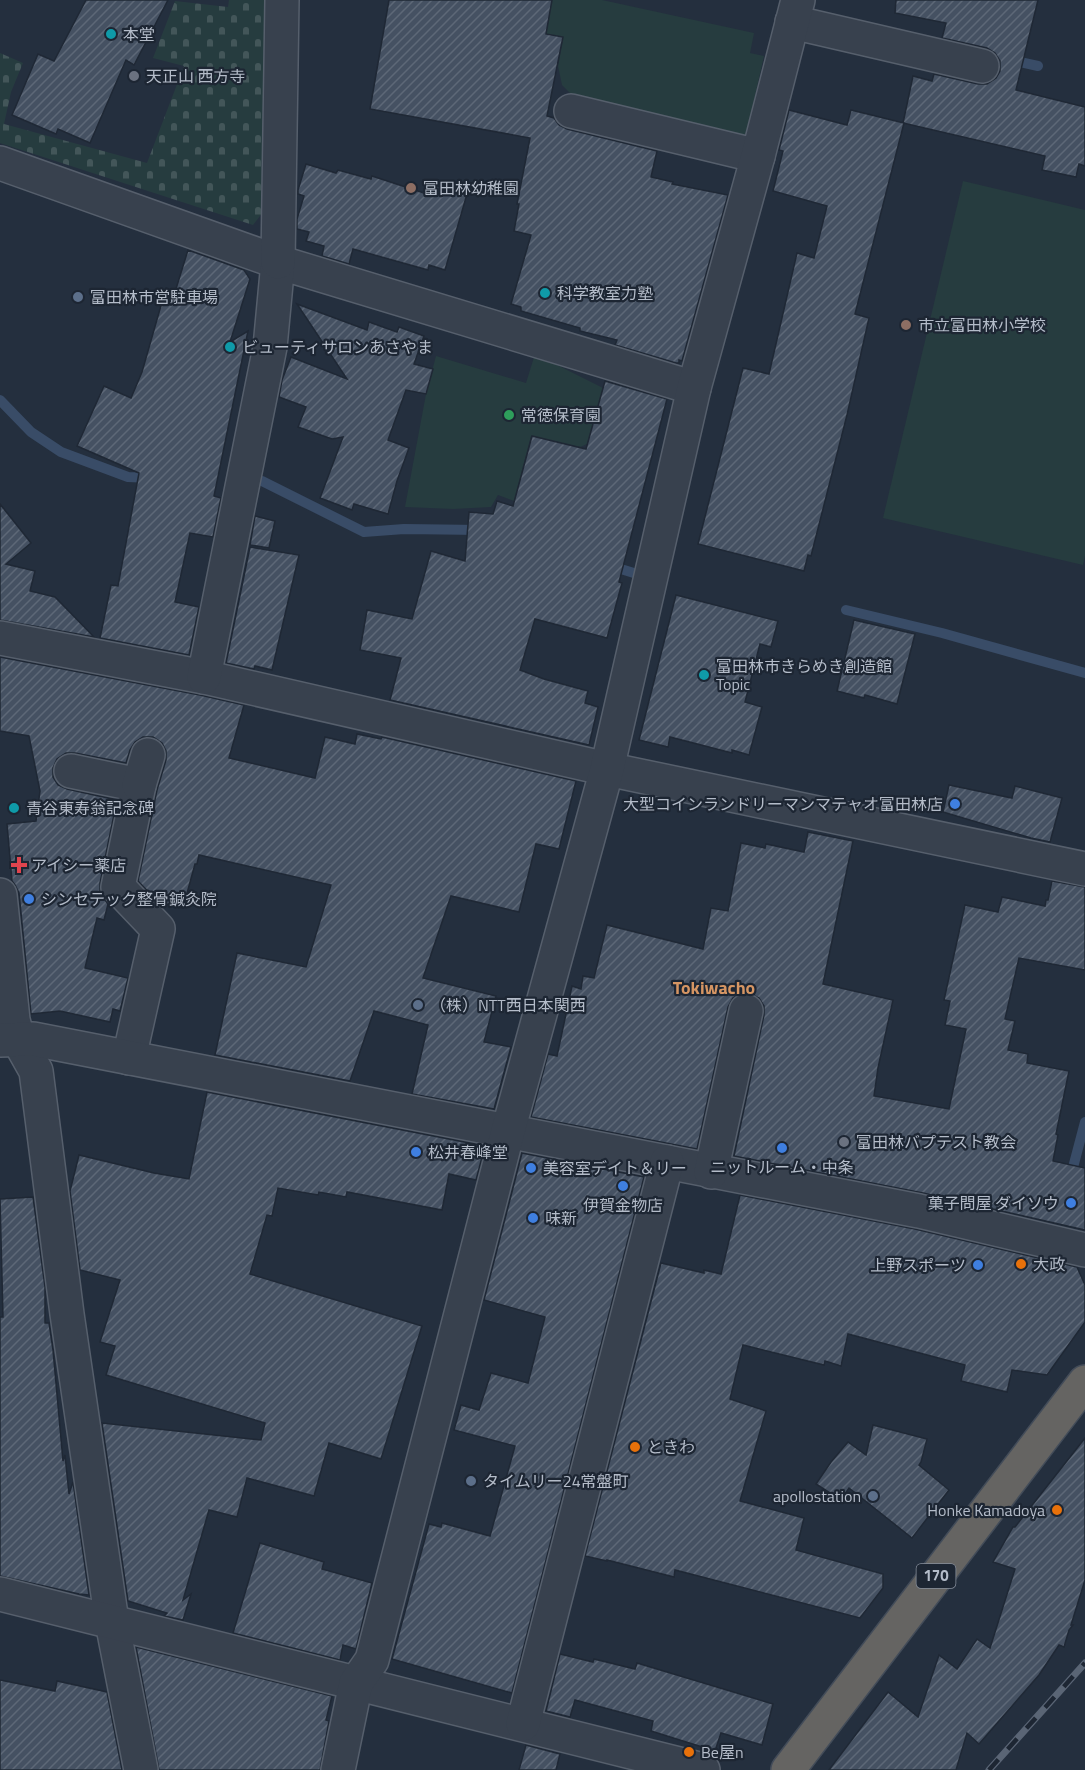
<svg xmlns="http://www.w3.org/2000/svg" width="1085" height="1770" font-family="'Titillium Web','Noto Sans JP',sans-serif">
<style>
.cemetery{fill:url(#cemetery-stones)}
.garden{fill:#263c3f}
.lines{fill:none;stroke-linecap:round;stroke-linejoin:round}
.stream{stroke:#394c67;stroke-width:10}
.building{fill:url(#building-hatch);stroke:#1f2835;stroke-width:1.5}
.minor-casing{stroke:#565f6c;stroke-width:36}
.tertiary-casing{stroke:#565f6c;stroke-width:36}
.trunk-casing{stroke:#434c59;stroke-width:36}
.minor{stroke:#38414e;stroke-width:33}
.tertiary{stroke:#38414e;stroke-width:33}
.trunk{stroke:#656462;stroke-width:33}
.rail-casing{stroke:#5a6575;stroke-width:7}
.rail{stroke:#1d2633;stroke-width:4.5;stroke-dasharray:14;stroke-linecap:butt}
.culture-dot{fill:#0f9aa8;stroke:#1d2633;stroke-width:2}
.worship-dot{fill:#6b7280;stroke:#1d2633;stroke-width:2}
.education-dot{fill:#8d6e63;stroke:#1d2633;stroke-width:2}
.service-dot{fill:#5c6f8a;stroke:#1d2633;stroke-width:2}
.leisure-dot{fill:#2e9e5b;stroke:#1d2633;stroke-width:2}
.shop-dot{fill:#3f7fe0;stroke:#1d2633;stroke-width:2}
.health-dot{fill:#e0444e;stroke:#1d2633;stroke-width:2}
.food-dot{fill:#e8710a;stroke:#1d2633;stroke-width:2}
.labels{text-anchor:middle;stroke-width:4.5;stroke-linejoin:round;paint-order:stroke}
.shield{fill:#1d2633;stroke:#878f9c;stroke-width:1.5}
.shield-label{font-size:15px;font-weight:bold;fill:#b4bcc9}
.poi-label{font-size:16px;fill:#b4bcc9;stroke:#1d2633;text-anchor:start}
.neighbourhood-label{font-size:18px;font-weight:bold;fill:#d59563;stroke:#1d2633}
</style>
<defs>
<pattern id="cemetery-stones" width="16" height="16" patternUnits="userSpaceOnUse" patternTransform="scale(1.5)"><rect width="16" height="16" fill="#263c3f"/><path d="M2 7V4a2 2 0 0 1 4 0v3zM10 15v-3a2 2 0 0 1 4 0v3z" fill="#435659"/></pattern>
<pattern id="building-hatch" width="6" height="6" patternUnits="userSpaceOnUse" patternTransform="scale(1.5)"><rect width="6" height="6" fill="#455162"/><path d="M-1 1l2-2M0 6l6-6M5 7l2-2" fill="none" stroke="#5d6877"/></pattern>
</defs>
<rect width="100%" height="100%" fill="#242f3e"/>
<polygon class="cemetery" points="229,0 266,0 263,212 253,225 0,143 0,53 23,63 11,92 4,124 147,163 184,66 153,58 175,1 228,7"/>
<g class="garden">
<polygon points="552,0 602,0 754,33 750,53 764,56 745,140 578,101 562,85 558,66 563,38 546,34"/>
<polygon points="963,181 1085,210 1085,556 1083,565 883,518"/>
<polygon points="535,354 603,388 587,444 580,447 531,436 514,501 498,495 491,507 453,509 405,507 426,394 436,356 526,383"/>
</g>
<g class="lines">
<g class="stream">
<polyline points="983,54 1038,66"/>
<polyline points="0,400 31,432 61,452 128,477 151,478"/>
<polyline points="262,481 364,532 404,529 481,530"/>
<polyline points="608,565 637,574"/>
<polyline points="846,610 942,633 1085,673"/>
<polyline points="1071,1175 1085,1122"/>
</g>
</g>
<g class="building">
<polygon points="86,0 168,0 134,65 126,60 90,143 58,129 56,134 12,115 38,54 54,61"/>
<polygon points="389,0 552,0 546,34 563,37 547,116 554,118 559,125 567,129 657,151 651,177 673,182 672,184 728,195 682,361 679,360 679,363 676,363 615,345 617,340 580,331 580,328 521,311 521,307 511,304 531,235 514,231 519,204 517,204 530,138 370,109"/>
<polygon points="896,0 1038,0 1016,90 1085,107 1085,166 1079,164 1076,177 1042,170 1045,156 903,123 913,76 932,81 934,74 978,84 987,84 996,78 1000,71 1000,61 995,53 987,48 942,38 946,23 895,13"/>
<polygon points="789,110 847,125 851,110 904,123 855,314 869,318 847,415 811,556 808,555 804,571 698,544 743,368 769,374 797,253 814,258 827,206 773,191 783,151 779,150"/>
<polygon points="306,164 336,173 338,170 371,179 372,176 424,193 427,183 467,194 445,270 429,265 428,270 353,249 349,264 322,256 324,246 306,241 309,232 297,229 297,219 304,196 298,194 298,190"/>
<polygon points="188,250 244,270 250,279 230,342 248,331 214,496 221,498 213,537 190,533 175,602 199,607 189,655 100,638 111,585 118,586 139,473 77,446 104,386 131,398 142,372 162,302 171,305"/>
<polygon points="297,304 367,330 369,322 397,332 399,327 424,336 414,364 433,369 426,394 406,390 388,440 409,448 397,481 388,514 354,504 352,510 320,498 343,437 332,439 298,427 306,407 279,397 282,380 291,357 347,379"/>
<polygon points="605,381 667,399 619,582 622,583 607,638 535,619 520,670 544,679 588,691 585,703 598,707 589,745 390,700 401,658 360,650 367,610 412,619 431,551 465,561 469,512 493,514 497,501 513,506 532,436 586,449"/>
<polygon points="0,504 31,543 6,564 35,571 30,591 55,597 94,637 0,620"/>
<polygon points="255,516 275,521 269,548 250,545"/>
<polygon points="250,547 299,555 272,670 255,666 254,669 226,663"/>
<polygon points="676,595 778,621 771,647 760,644 745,702 762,707 749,755 732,750 732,753 670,737 668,747 639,740"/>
<polygon points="854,620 915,634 897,704 865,695 864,698 837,691"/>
<polygon points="0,657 200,695 244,705 229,758 315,778 325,737 355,744 357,734 381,739 382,737 576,781 559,849 536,844 519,912 451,896 423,978 496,996 484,1042 511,1047 494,1109 412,1094 428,1025 374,1011 350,1081 215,1055 237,953 306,967 331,885 199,855 197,864 195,864 183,908 158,902 138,881 157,790 166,760 166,751 162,743 153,737 143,737 135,742 130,750 126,763 75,753 66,753 57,759 53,768 53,777 58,785 67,789 117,800 100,883 100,893 108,904 104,920 97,918 85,968 128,978 120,1011 113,1009 110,1022 60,1011 31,1014 19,893 15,885 12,881 7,824 36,821 40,791 29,736 0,731"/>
<polygon points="949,785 1012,798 1015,786 1062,798 1050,842 1031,838 943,812"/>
<polygon points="808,832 853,841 823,984 893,1000 878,1068 874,1096 949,1109 966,1029 945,1025 950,1001 944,1000 965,905 998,912 1002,897 1045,906 1046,900 1048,900 1052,881 1085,887 1085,970 1019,958 1005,1019 1015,1021 1008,1050 1028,1054 1027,1063 1069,1071 1056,1134 1058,1135 1053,1161 1085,1168 1085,1230 923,1193 734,1156 764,1015 764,1006 759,998 749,993 741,993 733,998 728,1007 697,1149 531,1117 548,1054 557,1056 572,986 581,989 583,976 594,978 607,925 703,949 711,908 728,911 741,843 765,848 766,844 804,852"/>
<polygon points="207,1092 485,1146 476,1180 449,1174 442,1210 347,1192 346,1197 319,1192 318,1195 278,1188 272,1216 267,1215 250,1274 422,1326 381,1459 329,1443 314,1496 247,1478 237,1517 209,1510 183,1600 191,1594 183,1620 164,1616 167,1613 128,1601 102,1423 261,1440 265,1423 106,1375 115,1346 100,1342 120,1280 80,1270 70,1191 79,1155 154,1173 189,1179"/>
<polygon points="522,1153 644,1177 512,1693 392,1659 429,1524 441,1527 442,1523 490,1536 515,1446 454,1430 461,1405 479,1410 491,1373 528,1383 545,1317 484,1300"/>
<polygon points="740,1195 915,1229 1077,1267 1085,1285 1085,1322 1047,1375 1012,1370 1007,1392 961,1381 965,1365 848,1334 841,1366 825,1361 824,1365 743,1345 730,1399 766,1411 740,1501 804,1518 796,1550 883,1574 883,1588 860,1618 675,1570 674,1577 607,1560 607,1561 585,1556 661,1263 704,1273 704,1270 721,1274"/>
<polygon points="33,1197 45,1287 45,1323 49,1323 53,1350 63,1461 65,1455 69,1494 73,1482 89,1595 79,1594 0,1576 0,1317 3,1317 0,1199"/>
<polygon points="873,1425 927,1439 921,1462 919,1465 949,1490 912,1538 849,1488 841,1500 816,1484 831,1462 848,1442 866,1455"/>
<polygon points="1085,1438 1085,1580 1071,1625 1073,1625 1069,1630 1064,1647 1059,1645 1039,1675 979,1744 967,1733 956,1770 829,1770 888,1692 918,1717 939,1655 957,1669 977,1639 990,1648 1015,1569 993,1562 1013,1527 1015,1527"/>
<polygon points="260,1543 324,1562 322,1569 372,1583 356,1649 343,1645 340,1660 233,1633"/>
<polygon points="136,1647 332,1696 326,1720 329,1721 320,1770 159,1770"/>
<polygon points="560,1654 593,1662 594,1659 635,1669 637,1663 773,1704 762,1745 721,1733 715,1751 651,1731 653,1721 575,1700 570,1717 546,1711"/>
<polygon points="0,1680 55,1691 57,1681 107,1692 122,1770 0,1770"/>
<polygon points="526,1745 560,1754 556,1770 519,1770"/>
</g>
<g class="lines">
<g class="minor-casing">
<g id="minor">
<polyline points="792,22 982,66"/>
<polyline points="571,111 758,156"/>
<polyline points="0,163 278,262 694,388"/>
<polyline points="0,638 204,677 607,769 1085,869"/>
<polyline points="204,677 270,347 278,262"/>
<polyline points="71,771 139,785 118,887 158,929 129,1058"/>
<polyline points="139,785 148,755"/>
<polyline points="0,895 13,1020 18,1039 36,1071 67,1314 112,1622 141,1770"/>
<polyline points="0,1040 33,1039 919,1211 1085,1250"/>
<polyline points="711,1172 746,1011"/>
<polyline points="0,1594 703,1770"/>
<polyline points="523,1724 667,1162"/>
<polyline points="338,1770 356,1683 372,1660 508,1131 607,769 694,388 758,156 798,0"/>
</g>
</g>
<g class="tertiary-casing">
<polyline id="tertiary" points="278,262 282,0"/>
</g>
<g class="trunk-casing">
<polyline id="trunk" points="788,1770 1085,1382"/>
</g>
<use href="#minor" class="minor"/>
<use href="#tertiary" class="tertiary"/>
<use href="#trunk" class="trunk"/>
<g class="rail-casing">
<polyline id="rail" points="989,1770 1085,1663"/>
</g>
<use href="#rail" class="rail"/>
</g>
<g class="culture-dot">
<circle cx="111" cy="34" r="6"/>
<circle cx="545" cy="293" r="6"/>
<circle cx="230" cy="347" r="6"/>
<circle cx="704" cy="675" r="6"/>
<circle cx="14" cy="808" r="6"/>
</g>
<g class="worship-dot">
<circle cx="134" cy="76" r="6"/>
<circle cx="844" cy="1142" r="6"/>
</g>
<g class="education-dot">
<circle cx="411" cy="188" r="6"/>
<circle cx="906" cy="325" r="6"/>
</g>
<g class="service-dot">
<circle cx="78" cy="297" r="6"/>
<circle cx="418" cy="1005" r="6"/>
<circle cx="471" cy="1481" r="6"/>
<circle cx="873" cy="1496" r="6"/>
</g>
<circle class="leisure-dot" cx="509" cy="415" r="6"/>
<g class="shop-dot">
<circle cx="955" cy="804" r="6"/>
<circle cx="29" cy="899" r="6"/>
<circle cx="782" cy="1148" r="6"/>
<circle cx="416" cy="1152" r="6"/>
<circle cx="531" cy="1168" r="6"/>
<circle cx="623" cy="1186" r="6"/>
<circle cx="1071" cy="1203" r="6"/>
<circle cx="533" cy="1218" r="6"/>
<circle cx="978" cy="1265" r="6"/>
</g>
<path class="health-dot" d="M16 856h6v6h6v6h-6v6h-6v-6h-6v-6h6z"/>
<g class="food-dot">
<circle cx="1021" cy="1264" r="6"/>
<circle cx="635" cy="1447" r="6"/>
<circle cx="1057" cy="1510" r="6"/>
<circle cx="689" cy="1752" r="6"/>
</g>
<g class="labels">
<rect class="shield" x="916.5" y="1564" width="39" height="24" rx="4.5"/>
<g class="shield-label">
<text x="936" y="1581">170</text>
</g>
<g class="poi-label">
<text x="123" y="40">本堂</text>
<text x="146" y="82">天正山 西方寺</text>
<text x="423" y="194">富田林幼稚園</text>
<text x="557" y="299">科学教室力塾</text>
<text x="90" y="303">富田林市営駐車場</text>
<text x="918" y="331">市立富田林小学校</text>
<text x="242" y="353">ビューティサロンあさやま</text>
<text x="521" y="421">常徳保育園</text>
<text x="716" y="672">富田林市きらめき創造館<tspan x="716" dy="18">Topic</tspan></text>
<text x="943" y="810" text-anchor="end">大型コインランドリーマンマテャオ富田林店</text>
<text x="26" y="814">青谷東寿翁記念碑</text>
<text x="31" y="871">アイシー薬店</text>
<text x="41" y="905">シンセテック整骨鍼灸院</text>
<text x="430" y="1011">（株）NTT西日本関西</text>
<text x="856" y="1148">富田林バプテスト教会</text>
<text x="428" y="1158">松井春峰堂</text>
<text x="782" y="1173" text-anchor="middle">ニットルーム・中条</text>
<text x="543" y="1174">美容室デイト＆リー</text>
<text x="1059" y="1209" text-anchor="end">菓子問屋 ダイソウ</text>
<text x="623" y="1211" text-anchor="middle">伊賀金物店</text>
<text x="545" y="1224">味新</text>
<text x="1033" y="1270">大政</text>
<text x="966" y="1271" text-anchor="end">上野スポーツ</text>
<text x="647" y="1453">ときわ</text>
<text x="483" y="1487">タイムリー24常盤町</text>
<text x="861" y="1502" text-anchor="end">apollostation</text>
<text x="1045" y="1516" text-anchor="end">Honke Kamadoya</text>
<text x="701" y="1758">Be屋n</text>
</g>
<g class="neighbourhood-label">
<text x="714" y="994">Tokiwacho</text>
</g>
</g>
</svg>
